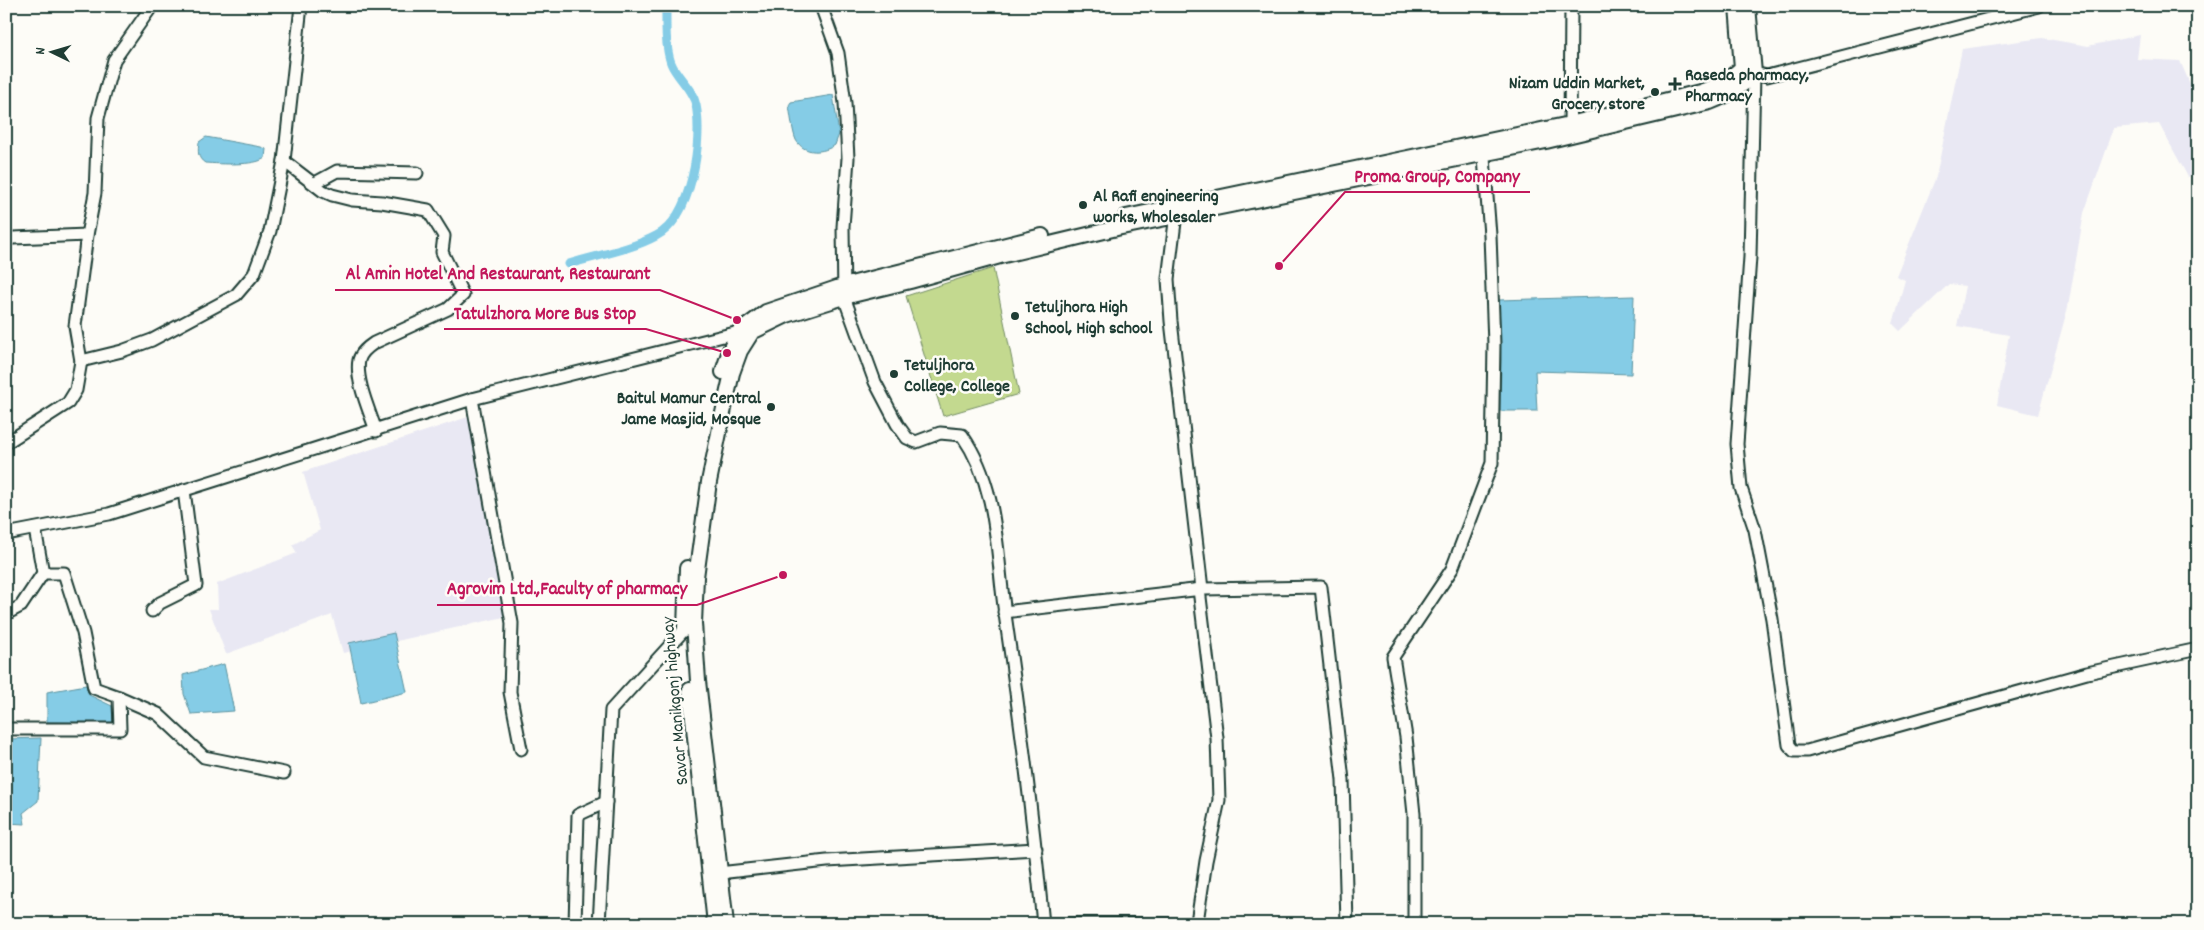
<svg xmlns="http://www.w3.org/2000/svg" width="2204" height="930" font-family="Dekko,sans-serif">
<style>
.built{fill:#e9e8f3}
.green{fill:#c3d98f;stroke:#718b62}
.water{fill:#85cce6;stroke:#5c939f}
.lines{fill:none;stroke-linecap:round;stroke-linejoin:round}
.canal{stroke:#85cce6;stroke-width:9}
.minor-casing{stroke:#1f3d34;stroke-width:15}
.major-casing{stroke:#1f3d34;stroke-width:18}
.minor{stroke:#fdfcf7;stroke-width:11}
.major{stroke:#fdfcf7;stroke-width:14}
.poi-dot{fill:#1f3d34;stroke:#fdfcf7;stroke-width:2}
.labels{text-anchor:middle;stroke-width:5;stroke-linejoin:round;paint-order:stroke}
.poi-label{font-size:18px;font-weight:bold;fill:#1f3d34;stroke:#fdfcf7;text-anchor:start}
.street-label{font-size:18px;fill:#1f3d34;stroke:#fdfcf7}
.leader{fill:none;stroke:#c2185b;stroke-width:2}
.callout-dot{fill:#c2185b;stroke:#fdfcf7;stroke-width:2}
.callout-label{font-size:19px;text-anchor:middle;font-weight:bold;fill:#c2185b;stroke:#fdfcf7;stroke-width:5;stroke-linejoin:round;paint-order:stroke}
</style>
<rect width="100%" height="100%" fill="#fdfcf7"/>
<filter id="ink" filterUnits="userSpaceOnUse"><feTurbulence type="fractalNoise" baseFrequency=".02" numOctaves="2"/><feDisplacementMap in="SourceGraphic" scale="10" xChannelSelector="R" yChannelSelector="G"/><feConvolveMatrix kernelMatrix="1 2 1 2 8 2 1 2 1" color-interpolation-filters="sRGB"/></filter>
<g filter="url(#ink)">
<g class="built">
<polygon points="2140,35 2137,59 2180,61 2198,102 2198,172 2188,177 2159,124 2114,128 2084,213 2068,307 2038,415 1997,405 2009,335 1957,326 1965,286 1949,284 1900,331 1893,324 1905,280 1896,276 1936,177 1962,49 2042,38 2088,46"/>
<polygon points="471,416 504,617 343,653 332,615 226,654 209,609 218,609 217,584 297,553 292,545 320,530 303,472"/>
</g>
<polygon class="green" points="993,268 1019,394 943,416 906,296"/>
<g class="water">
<path d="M833,95L839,134L835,145C824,153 804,155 796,140C793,134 790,112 789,105L791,102Z"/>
<path d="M206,137L261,147L266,149L265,158C255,166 220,164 205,163C197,158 198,151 199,142Z"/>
<polygon points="1634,296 1631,374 1535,371 1537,411 1500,411 1501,360 1499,300"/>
<polygon points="394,633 407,692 361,703 349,643"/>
<polygon points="224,664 234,711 191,714 184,694 183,675"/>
<polygon points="86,685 89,695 112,706 113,723 47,722 47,692"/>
<polygon points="41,738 38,801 23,813 25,824 6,823 6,739"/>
</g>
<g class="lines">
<path class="canal" d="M569,264C598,255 630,250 656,236C692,218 703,141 696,105C693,89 677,78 671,63C665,46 666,24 666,6"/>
<g class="minor-casing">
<g id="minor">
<path d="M821,6L838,53L845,103L848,158L843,227L844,297L875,382L897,424L907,438L916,442L940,433L962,435C999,488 996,552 1005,614C1020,717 1033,820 1043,924"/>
<polyline points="2039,6 1767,76 1754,73 1750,257 1737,444 1741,488 1755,530 1772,619 1789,745 1794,751 1807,751 2087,673 2198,649"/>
<polyline points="1570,124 1571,6"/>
<path d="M284,161L323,191L332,195L352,200L382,202L428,210L444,236L442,252L463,295L448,309L374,343C368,347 361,352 359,360C355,380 370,412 376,431"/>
<polyline points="315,183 337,171 417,173"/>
<polyline points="1173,208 1175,222 1168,279 1171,321 1202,589"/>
<polyline points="6,240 13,238 87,235"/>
<polyline points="81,361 122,351 152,340 236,295 254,274 270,231 284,161 301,6"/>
<polyline points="472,399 512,623 510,692 521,749"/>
<polyline points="6,443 68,403 76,390 81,361 75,326 87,235 95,193 98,118 114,60 152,6"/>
<polyline points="6,534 109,514 472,399 739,332 745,332"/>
<polyline points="152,611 160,603 196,585 184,490"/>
<polyline points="1004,612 1202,589 1321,587 1343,780 1347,924"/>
<polyline points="6,614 21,606 43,573 35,529"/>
<polyline points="119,697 158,714 204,757 284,773"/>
<polyline points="6,729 120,729 119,697 94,688 83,633 64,573 43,573"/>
<polyline points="719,873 827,861 1036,849"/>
<polyline points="1197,922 1206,861 1219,800 1217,738 1199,589"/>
<polyline points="575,924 578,815 606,802"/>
<polyline points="599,924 611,710 685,629"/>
<polyline points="1043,924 1197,924"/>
<polyline points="1414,924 1414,814 1406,737 1393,657 1452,569 1492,463 1494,344 1490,235 1483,145"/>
</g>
</g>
<g class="major-casing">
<g id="major">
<polyline points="1737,6 1742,68"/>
<polyline points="1126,217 1570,124 1700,92 1722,84 1742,68"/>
<polyline points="723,372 730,350 739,332 766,312 843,286 1042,236"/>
<polyline points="685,629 687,568"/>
<polyline points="690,690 715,924"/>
<path d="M726,924L698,681L694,623L696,577L709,482L723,413L732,373L740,351L752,332L787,315L844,297L910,281L1000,256L1117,228L1546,141L1710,102C1727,95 1742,88 1754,73L1748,6"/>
</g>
</g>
<use href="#minor" class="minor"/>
<use href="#major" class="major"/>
</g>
</g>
<g class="poi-dot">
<path d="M1672.5 76.5h5v5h5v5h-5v5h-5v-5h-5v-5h5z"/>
<circle cx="1655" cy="92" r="5"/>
<circle cx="1083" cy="205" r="5"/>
<circle cx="1015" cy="316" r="5"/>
<circle cx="894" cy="374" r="5"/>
<circle cx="771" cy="407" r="5"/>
</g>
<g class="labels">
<g class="poi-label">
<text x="1685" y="80">Raseda pharmacy,<tspan x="1685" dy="21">Pharmacy</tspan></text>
<text x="1645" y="88" text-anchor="end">Nizam Uddin Market,<tspan x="1645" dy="21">Grocery store</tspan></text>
<text x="1093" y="201">Al Rafi engineering<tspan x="1093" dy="21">works, Wholesaler</tspan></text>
<text x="1025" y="312">Tetuljhora High<tspan x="1025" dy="21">School, High school</tspan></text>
<text x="904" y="370">Tetuljhora<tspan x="904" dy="21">College, College</tspan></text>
<text x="761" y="403" text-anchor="end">Baitul Mamur Central<tspan x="761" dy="21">Jame Masjid, Mosque</tspan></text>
</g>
<g class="street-label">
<text transform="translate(674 701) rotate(-95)" y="6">Savar Manikgonj highway</text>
</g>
</g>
<path class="leader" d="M1279 266L1345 192H1530M737 320L660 290H335M727 353L646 329H444M783 575L697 605H437"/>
<g class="callout-dot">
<circle cx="1279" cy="266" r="5"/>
<circle cx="737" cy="320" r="5"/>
<circle cx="727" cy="353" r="5"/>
<circle cx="783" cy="575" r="5"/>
</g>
<g class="callout-label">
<text x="1437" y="182">Proma Group, Company</text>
<text x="498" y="279">Al Amin Hotel And Restaurant, Restaurant</text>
<text x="545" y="319">Tatulzhora More Bus Stop</text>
<text x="567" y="594">Agrovim Ltd.,Faculty of pharmacy</text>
</g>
<rect width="2204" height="930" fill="none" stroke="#fdfcf7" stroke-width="25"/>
<rect x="12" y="12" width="2179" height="905" fill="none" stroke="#1f3d34" stroke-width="2" filter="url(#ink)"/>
<g transform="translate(52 52) rotate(275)" stroke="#fdfcf7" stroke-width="4" paint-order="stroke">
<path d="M0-4L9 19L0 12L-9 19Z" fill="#1f3d34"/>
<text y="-8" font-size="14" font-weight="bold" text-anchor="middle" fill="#1f3d34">N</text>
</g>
</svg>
